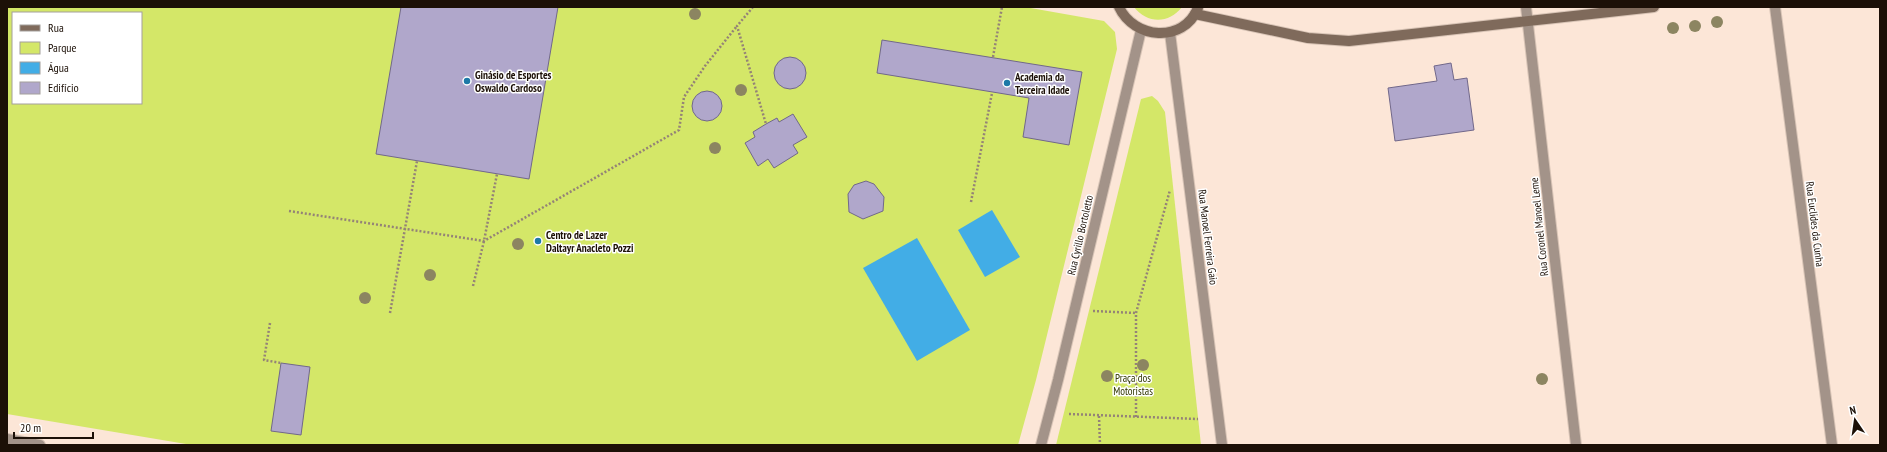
<svg xmlns="http://www.w3.org/2000/svg" width="1887" height="452" font-family="'PT Sans Narrow',sans-serif">
<style>
.green{fill:#d4e768;fill-rule:evenodd}
.water{fill:#42ade6}
.building{fill:#b0a7cb;stroke:#71688a}
.lines{fill:none;stroke-linecap:round;stroke-linejoin:round}
.street-casing{stroke:#d8c4b6;stroke-width:12}
.secondary-casing{stroke:#d8c4b6;stroke-width:12}
.path{stroke:#948377;stroke-width:2.5;stroke-dasharray:2 2;stroke-linecap:butt}
.street{stroke:#a39389;stroke-width:10}
.secondary{stroke:#7f6a5b;stroke-width:10}
.tree{fill:#8c8561}
.poi-dot{fill:#1d79a7;stroke:#fff;stroke-width:1.5}
.labels{text-anchor:middle;stroke-width:3;stroke-linejoin:round;paint-order:stroke}
.poi-label{font-size:11px;font-weight:bold;fill:#1c1007;stroke:#fff;text-anchor:start}
.street-label{font-size:11px;fill:#1c1007;stroke:#fff}
.park-label{font-size:11px;fill:#303600;stroke:#fff}
</style>
<rect width="100%" height="100%" fill="#fce6d7"/>
<g class="green">
<path d="M7,7H1025L1104,21L1115,32L1117,49L1036,380L1018,445H192L7,414ZM13,13H141V103H13Z"/>
<path d="M1134,7H1182C1169,24 1147,24 1134,7Z"/>
<polygon points="1152,96 1158,101 1165,112 1201,445 1056,445 1141,99"/>
</g>
<g class="water">
<polygon points="992,210 1020,257 985,277 958,230"/>
<polygon points="917,238 970,330 917,361 863,268"/>
</g>
<g class="building">
<polygon points="401,7 558,7 529,179 376,154"/>
<polygon points="882,40 1082,72 1069,145 1023,137 1029,98 877,73"/>
<circle cx="790" cy="73" r="16"/>
<polygon points="1451,63 1454,80 1467,78 1474,130 1395,141 1388,88 1437,81 1434,66"/>
<circle cx="707" cy="106" r="15"/>
<polygon points="793,114 807,137 793,145 798,153 774,168 768,159 758,166 745,143 755,137 753,132 766,124 777,118 779,122"/>
<polygon points="866,181 874,184 884,197 883,211 863,219 849,212 848,194 854,185"/>
<polygon points="281,363 310,367 301,435 271,431"/>
</g>
<g class="lines">
<g class="street-casing">
<g id="street">
<polyline points="1526,7 1576,445"/>
<polyline points="1775,7 1832,445"/>
<polyline points="1170,33 1222,445"/>
<polyline points="7,439 40,445"/>
<polyline points="1041,445 1058,380 1141,30"/>
</g>
</g>
<g class="secondary-casing">
<g id="secondary">
<path d="M1119,7C1134,39 1183,44 1198,8"/>
<polyline points="1195,14 1308,38 1349,41 1654,7"/>
</g>
</g>
<g class="path">
<polyline points="753,7 737,26 766,124"/>
<polyline points="993,57 1002,7"/>
<polyline points="971,202 992,93"/>
<polyline points="289,211 484,241 679,130 684,97 705,66 737,26"/>
<polyline points="473,286 484,241 497,174"/>
<polyline points="1093,311 1136,313"/>
<polyline points="390,313 417,161"/>
<polyline points="270,323 264,360 281,363"/>
<polyline points="1069,414 1198,419"/>
<polyline points="1099,416 1100,445"/>
<polyline points="1136,417 1136,313 1170,190"/>
</g>
<use href="#street" class="street"/>
<use href="#secondary" class="secondary"/>
</g>
<g class="tree">
<circle cx="695" cy="14" r="6"/>
<circle cx="1717" cy="22" r="6"/>
<circle cx="1695" cy="26" r="6"/>
<circle cx="1673" cy="28" r="6"/>
<circle cx="741" cy="90" r="6"/>
<circle cx="715" cy="148" r="6"/>
<circle cx="518" cy="244" r="6"/>
<circle cx="430" cy="275" r="6"/>
<circle cx="365" cy="298" r="6"/>
<circle cx="1143" cy="365" r="6"/>
<circle cx="1107" cy="376" r="6"/>
<circle cx="1542" cy="379" r="6"/>
</g>
<g class="poi-dot">
<circle cx="467" cy="81" r="4"/>
<circle cx="1007" cy="83" r="4"/>
<circle cx="538" cy="241" r="4"/>
</g>
<g class="labels">
<g class="poi-label">
<text x="475" y="79">Ginásio de Esportes<tspan x="475" dy="13">Oswaldo Cardoso</tspan></text>
<text x="1015" y="81">Academia da<tspan x="1015" dy="13">Terceira Idade</tspan></text>
<text x="546" y="239">Centro de Lazer<tspan x="546" dy="13">Daltayr Anacleto Pozzi</tspan></text>
</g>
<g class="street-label">
<text transform="translate(1815 224) rotate(83)" y="4">Rua Euclides da Cunha</text>
<text transform="translate(1539 227) rotate(-96)" y="4">Rua Coronel Manoel Leme</text>
<text transform="translate(1080 235) rotate(-77)" y="4">Rua Cyrillo Bortoletto</text>
<text transform="translate(1208 237) rotate(83)" y="4">Rua Manoel Ferreira Gaio</text>
</g>
<g class="park-label">
<text x="1133" y="382">Praça dos<tspan x="1133" dy="13">Motoristas</tspan></text>
</g>
</g>
<rect width="1887" height="452" fill="none" stroke="#1c1007" stroke-width="16"/>
<rect x="12" y="12" width="130" height="92" fill="#ffffff" stroke="#a49f9c"/>
<rect x="20" y="25" width="20" height="6" fill="#7f6a5b" stroke="#a49f9c"/>
<text x="48" y="32" font-size="12" fill="#1c1007">Rua</text>
<rect x="20" y="42" width="20" height="12" fill="#d4e768" stroke="#a49f9c"/>
<text x="48" y="52" font-size="12" fill="#1c1007">Parque</text>
<rect x="20" y="62" width="20" height="12" fill="#42ade6" stroke="#a49f9c"/>
<text x="48" y="72" font-size="12" fill="#1c1007">Água</text>
<rect x="20" y="82" width="20" height="12" fill="#b0a7cb" stroke="#a49f9c"/>
<text x="48" y="92" font-size="12" fill="#1c1007">Edifício</text>
<g transform="translate(1855 420) rotate(347)" stroke="#ffffff" stroke-width="3" paint-order="stroke">
<path d="M0-3L7 15L0 10L-7 15Z" fill="#1c1007"/>
<text y="-6" font-size="11" font-weight="bold" text-anchor="middle" fill="#1c1007">N</text>
</g>
<path d="M14 432v6h79v-6" fill="none" stroke="#1c1007" stroke-width="2"/>
<text x="20" y="432" font-size="12" fill="#1c1007" stroke="#ffffff" stroke-width="3" paint-order="stroke">20 m</text>
</svg>
